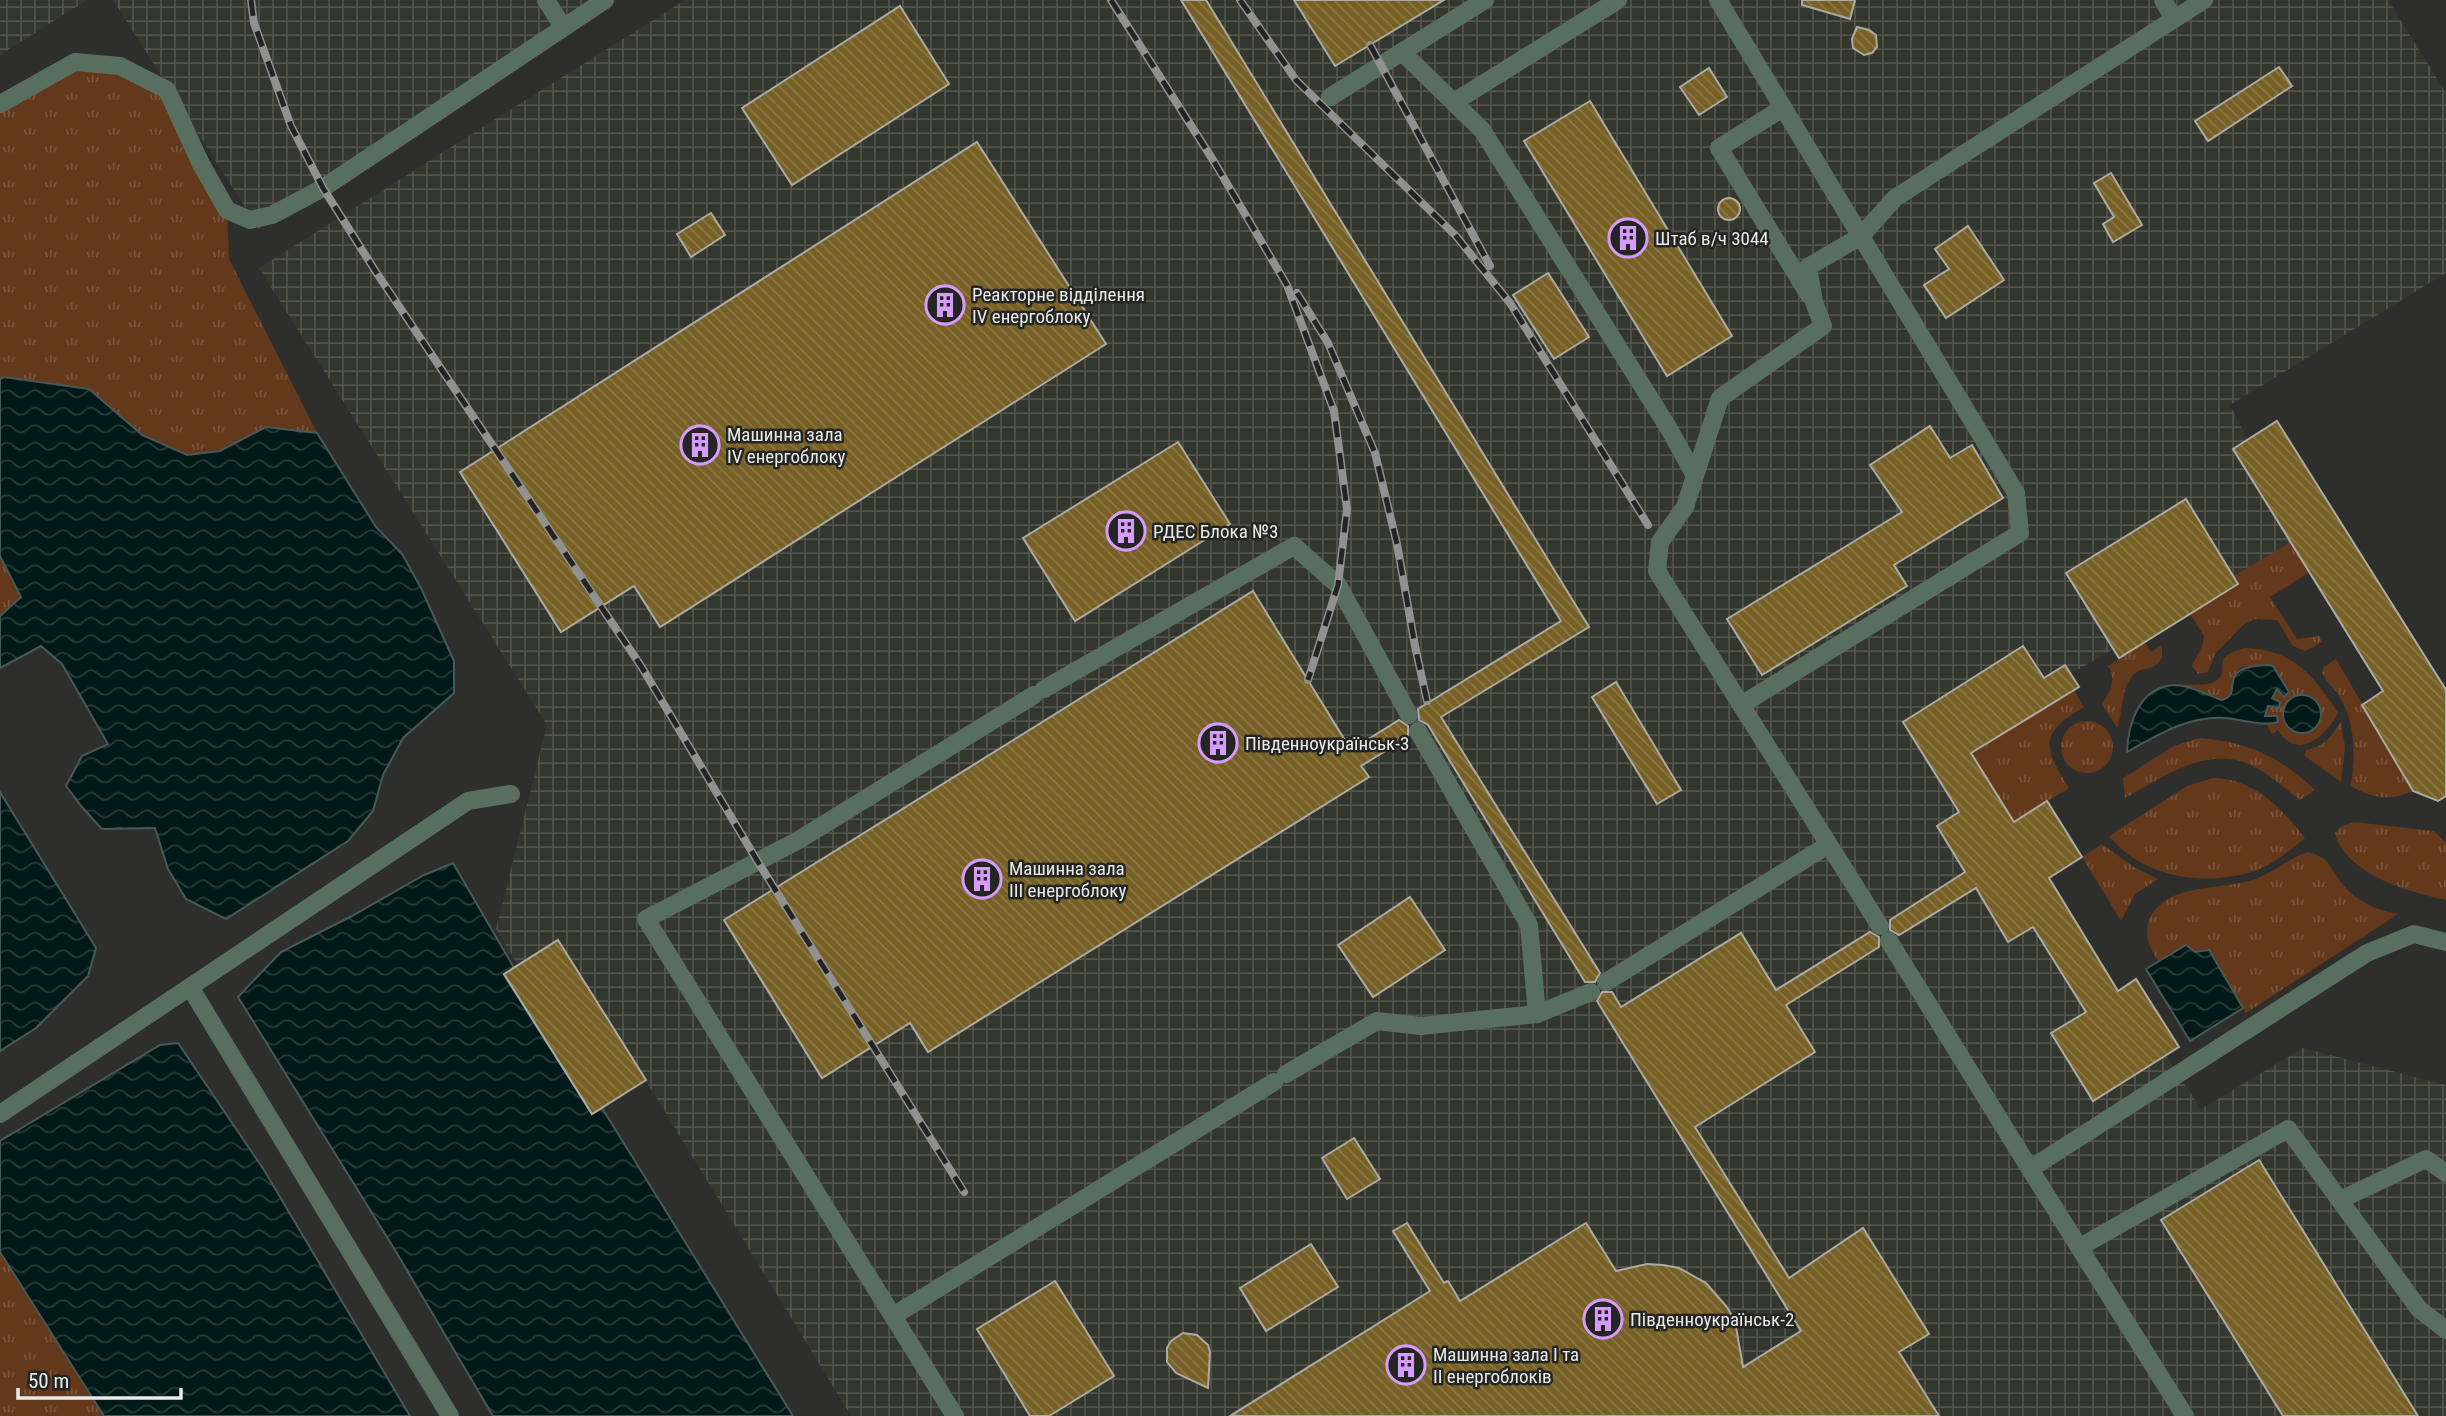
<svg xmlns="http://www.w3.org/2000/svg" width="2446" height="1416" font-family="'Roboto Condensed',sans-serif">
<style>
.industrial{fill:url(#industrial-grid)}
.grass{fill:url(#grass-tufts)}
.water{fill:url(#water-waves);stroke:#475957;stroke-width:2}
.building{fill:url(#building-back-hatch);stroke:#acaaa5;stroke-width:2}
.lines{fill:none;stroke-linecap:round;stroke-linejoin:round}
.minor{stroke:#586f60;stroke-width:18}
.rail-casing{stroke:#919290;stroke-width:8}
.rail{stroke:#242522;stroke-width:5;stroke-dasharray:16;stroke-linecap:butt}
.labels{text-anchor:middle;stroke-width:5;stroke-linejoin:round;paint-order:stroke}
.poi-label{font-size:19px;fill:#eaebe9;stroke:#242522;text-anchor:start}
</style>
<defs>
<pattern id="industrial-grid" width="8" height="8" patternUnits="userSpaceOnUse" patternTransform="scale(1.75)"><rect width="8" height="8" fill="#34372e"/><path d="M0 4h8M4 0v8" fill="none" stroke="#52544c"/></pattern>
<pattern id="grass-tufts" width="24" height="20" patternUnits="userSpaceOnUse" patternTransform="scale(1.75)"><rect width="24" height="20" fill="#63381b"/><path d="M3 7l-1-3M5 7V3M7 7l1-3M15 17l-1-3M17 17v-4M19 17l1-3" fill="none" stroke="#7a553c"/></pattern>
<pattern id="water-waves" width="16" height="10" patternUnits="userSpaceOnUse" patternTransform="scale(1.75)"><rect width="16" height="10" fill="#011a19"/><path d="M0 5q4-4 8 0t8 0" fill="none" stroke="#263b3a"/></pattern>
<pattern id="building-back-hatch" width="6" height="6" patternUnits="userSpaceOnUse" patternTransform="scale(1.75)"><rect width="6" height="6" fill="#776025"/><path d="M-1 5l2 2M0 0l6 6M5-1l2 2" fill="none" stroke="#8a7745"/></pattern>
</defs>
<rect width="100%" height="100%" fill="#2e2f2c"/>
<g class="industrial">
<polygon points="0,0 87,0 0,55"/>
<polygon points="113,0 618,0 259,229"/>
<polygon points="685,0 2388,0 2446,93 2446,273 2230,405 2247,439 2277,421 2442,683 2446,681 2446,796 2438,801 2413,791 2362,705 2383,691 2310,572 2234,577 2238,584 2119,658 2113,649 2071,674 2079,687 1972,754 2013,822 2047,801 2082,857 2049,878 2118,990 2136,979 2179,1047 2166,1056 2201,1109 2303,1048 2446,1085 2446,1416 851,1416 646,1081 592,1114 504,974 518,965 496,929 547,725 259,268"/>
</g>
<g class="grass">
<polygon points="75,62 120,66 167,90 227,210 229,259 317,433 266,427 220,451 187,455 142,435 89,389 4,377 0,379 0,104"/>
<path d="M2291,542L2310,572L2270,597L2297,639L2319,636L2322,642L2305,651L2293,646L2277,620L2254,619L2243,625L2215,654L2208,672L2198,674L2192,666C2196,655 2203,650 2204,636L2190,614L2238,585L2234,576Z"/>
<polygon points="0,556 21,597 0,616"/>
<path d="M2145,642L2151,652L2162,645V658C2152,673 2145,665 2134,674C2121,686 2123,713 2117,728L2102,704C2110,692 2117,679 2108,666Z"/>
<path d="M2245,648C2292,649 2315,676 2338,713C2326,736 2297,762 2278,730L2272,734L2267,725L2278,722L2265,716L2268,705L2279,707L2271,698L2277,689L2268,665L2242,667L2236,672L2231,693L2227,699L2221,701L2190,688L2172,685C2184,684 2206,687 2216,681C2232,670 2208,657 2245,648Z"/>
<path d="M2336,659L2413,791C2391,801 2372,799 2351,786C2355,757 2356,726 2341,699C2336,689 2326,683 2322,672L2324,667Z"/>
<path d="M2074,690L2084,707C2039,733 2043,747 2069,788L2013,822L1971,753Z"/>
<circle cx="2087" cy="747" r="26"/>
<path d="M2341,722L2345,747L2341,782L2305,756L2306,750C2324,747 2332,736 2341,722Z"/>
<path d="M2199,738C2248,742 2279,756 2315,790L2300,800C2281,786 2260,765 2236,760C2196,752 2158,780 2125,798L2123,778L2174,746Z"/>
<path d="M2213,778C2255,779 2280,807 2305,838C2290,850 2273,865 2255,871C2204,887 2143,878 2109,836L2187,786Z"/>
<path d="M2354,822L2434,831L2446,843V900C2409,892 2346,875 2335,833L2342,826Z"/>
<polygon points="2102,844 2134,867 2158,879 2135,894 2121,921 2082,857"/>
<path d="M2308,852C2331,858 2330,869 2344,886C2358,902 2378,911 2398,914L2246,1013L2201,952L2190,950L2185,945L2158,961C2149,946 2142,933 2151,916C2171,882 2222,891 2255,879C2274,872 2289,858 2308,852Z"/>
<polygon points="0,1252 104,1416 0,1416"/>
</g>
<g class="water">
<polygon points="4,377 89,389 142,435 187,455 220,451 266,427 317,433 376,527 402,554 421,588 454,661 454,693 403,738 383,775 373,811 348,841 226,919 186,899 168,869 155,828 102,829 82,807 66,786 82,756 108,744 62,664 41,646 0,668 0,616 21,597 0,556 0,379"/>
<path d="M2268,665L2273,666L2289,692L2284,697L2277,689L2272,698L2280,702L2279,708L2268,706L2265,716H2277L2278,722C2261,727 2242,719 2224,718C2187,716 2158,735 2127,752C2128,724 2139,687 2174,685C2191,685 2206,695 2222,700C2246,693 2212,667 2268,665Z"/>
<circle cx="2302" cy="714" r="19"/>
<polygon points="0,792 96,948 88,976 36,1028 0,1051"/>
<polygon points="453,863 514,968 504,975 592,1114 602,1108 793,1416 493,1416 395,1250 238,997 281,952 350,917 424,875"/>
<polygon points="2186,945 2195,952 2209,950 2243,1008 2190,1041 2146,969"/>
<polygon points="178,1043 264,1170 410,1416 104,1416 0,1252 0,1141 160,1045"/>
</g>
<g class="building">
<polygon points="1181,0 1206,0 1589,627 1441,717 1600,973 1595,982 1585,982 1428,725 1419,720 1418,709 1561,621"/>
<polygon points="1294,0 1444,0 1335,66"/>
<polygon points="1802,0 1855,0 1850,19 1802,5"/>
<polygon points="900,6 949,84 792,185 742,108"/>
<polygon points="1857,27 1869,30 1876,35 1877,47 1872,53 1864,55 1853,48 1852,39"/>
<polygon points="2279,67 2292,86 2208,141 2195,121"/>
<polygon points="1709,68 1727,97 1699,115 1680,87"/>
<polygon points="1590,101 1732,336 1667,376 1524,141"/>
<polygon points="977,142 1106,344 660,627 634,586 561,632 460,472"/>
<polygon points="2111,173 2142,225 2113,242 2103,224 2114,217 2094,183"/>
<circle cx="1729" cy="209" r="11"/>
<polygon points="711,213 725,235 691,257 677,234"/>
<polygon points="1968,226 2004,280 1946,318 1924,285 1949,269 1935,249"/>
<polygon points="1548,273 1589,337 1554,359 1513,295"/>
<polygon points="2277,421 2446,690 2446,796 2438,801 2413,791 2362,705 2383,691 2233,449"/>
<polygon points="1930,426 1950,458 1972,445 2003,498 1894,565 1907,586 1762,675 1727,619 1902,512 1870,465"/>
<polygon points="1178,442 1230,524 1075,621 1023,538"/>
<polygon points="2186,499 2238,584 2119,658 2066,573"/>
<polygon points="1253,591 1351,750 1399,720 1408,726 1408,737 1361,766 1369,777 928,1052 910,1023 822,1078 724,920"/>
<polygon points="2023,646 2044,678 2065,665 2079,687 1971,753 2014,822 2047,801 2082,857 2049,878 2118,991 2136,979 2179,1047 2093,1101 2051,1033 2086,1012 2033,927 2008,942 1976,888 1899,935 1890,930 1890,920 1965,872 1937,826 1959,812 1903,722"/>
<polygon points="1616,682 1681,790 1657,804 1592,697"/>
<polygon points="1410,897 1445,950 1373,997 1338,945"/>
<polygon points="1870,932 1879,937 1879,947 1786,1005 1815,1052 1695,1127 1789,1278 1863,1228 1929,1334 1899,1352 1939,1416 1230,1416 1430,1291 1393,1231 1407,1223 1444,1283 1448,1281 1460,1301 1586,1223 1616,1271 1647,1264 1663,1265 1679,1268 1706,1283 1727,1307 1735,1321 1743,1367 1801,1331 1597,1001 1602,992 1612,992 1621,1007 1741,933 1776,990"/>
<polygon points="558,940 646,1080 592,1114 504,974"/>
<polygon points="1354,1138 1380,1179 1347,1199 1322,1158"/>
<polygon points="2259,1160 2418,1416 2283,1416 2161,1220"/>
<polygon points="1311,1244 1338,1287 1266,1331 1240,1288"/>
<polygon points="1055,1281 1114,1376 1049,1416 1030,1416 977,1329"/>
<polygon points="1183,1333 1197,1335 1208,1345 1210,1352 1208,1388 1176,1373 1167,1362 1167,1348 1171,1341"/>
</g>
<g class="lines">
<g class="minor">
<polyline points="546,0 563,27"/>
<polyline points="1718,0 2016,493 2020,533 1741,705"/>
<polyline points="2163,0 2174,19"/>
<polyline points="1402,52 1482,130 1668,427 1694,474"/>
<polyline points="1330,97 1485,0"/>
<polyline points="1454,102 1618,0"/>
<polyline points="0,104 75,62 120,66 167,90 201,164 227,210 250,220 272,215 323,188 605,0"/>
<polyline points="1783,108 1719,148 1809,295"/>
<polyline points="1044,689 1294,546 1338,585 1409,715"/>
<polyline points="1418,731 1529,925 1537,1014"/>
<polyline points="1880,926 1657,571 1660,542 1685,507 1720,398 1823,326 1814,302 1808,267 1861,236 1895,198 2204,0"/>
<polyline points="1889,941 2030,1169"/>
<polyline points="1606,982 1828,845"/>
<polyline points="190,987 450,1416"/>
<polyline points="1286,1074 1377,1021 1421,1026 1537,1014 1591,992"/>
<polyline points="0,1114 468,801 511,794"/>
<polyline points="2340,1200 2426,1159 2446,1173"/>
<polyline points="2080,1247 2288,1129 2419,1309 2446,1330"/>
<polyline points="893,1316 1274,1082"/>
<polyline points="955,1416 646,919 797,841 1034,695"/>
<polyline points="2185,1416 2030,1169 2367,953 2414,934 2446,942"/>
</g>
<g class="rail-casing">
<g id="rail">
<polyline points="251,0 254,23 291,126 323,188 376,272 641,666 758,862 964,1192"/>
<polyline points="1111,0 1213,160 1287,285 1334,411 1347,509 1338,585 1308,680"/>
<polyline points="1240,0 1296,80 1456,236 1510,303 1648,525"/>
<polyline points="1370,45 1490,266"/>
<polyline points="1297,293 1328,343 1375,453 1397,544 1415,646 1427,701"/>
</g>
</g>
<use href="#rail" class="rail"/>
</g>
<defs>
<g id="building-ring" transform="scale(2.0125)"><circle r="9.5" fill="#242522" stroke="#d49cfc" stroke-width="1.5"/><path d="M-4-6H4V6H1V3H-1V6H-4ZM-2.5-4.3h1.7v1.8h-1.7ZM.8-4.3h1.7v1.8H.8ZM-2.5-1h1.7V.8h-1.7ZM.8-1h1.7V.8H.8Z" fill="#d49cfc"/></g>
</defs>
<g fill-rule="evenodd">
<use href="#building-ring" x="1628" y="238"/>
<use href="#building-ring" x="945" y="305"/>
<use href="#building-ring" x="700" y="445"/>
<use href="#building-ring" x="1126" y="531"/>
<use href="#building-ring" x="1218" y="743"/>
<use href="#building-ring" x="982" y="879"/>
<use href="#building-ring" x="1603" y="1319"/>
<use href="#building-ring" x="1406" y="1365"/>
</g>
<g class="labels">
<g class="poi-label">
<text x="1655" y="245">Штаб в/ч 3044</text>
<text x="972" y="301">Реакторне відділення<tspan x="972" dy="22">IV енергоблоку</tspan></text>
<text x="727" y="441">Машинна зала<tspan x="727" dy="22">IV енергоблоку</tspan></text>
<text x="1153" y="538">РДЕС Блока №3</text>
<text x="1245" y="750">Південноукраїнськ-3</text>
<text x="1009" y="875">Машинна зала<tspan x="1009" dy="22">III енергоблоку</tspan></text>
<text x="1630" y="1326">Південноукраїнськ-2</text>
<text x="1433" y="1361">Машинна зала I та<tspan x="1433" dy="22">II енергоблоків</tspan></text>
</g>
</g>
<path d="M18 1388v10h163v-10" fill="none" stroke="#eaebe9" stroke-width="3.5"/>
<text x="28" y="1388" font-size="21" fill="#eaebe9" stroke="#242522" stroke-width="5" paint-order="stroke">50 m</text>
</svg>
